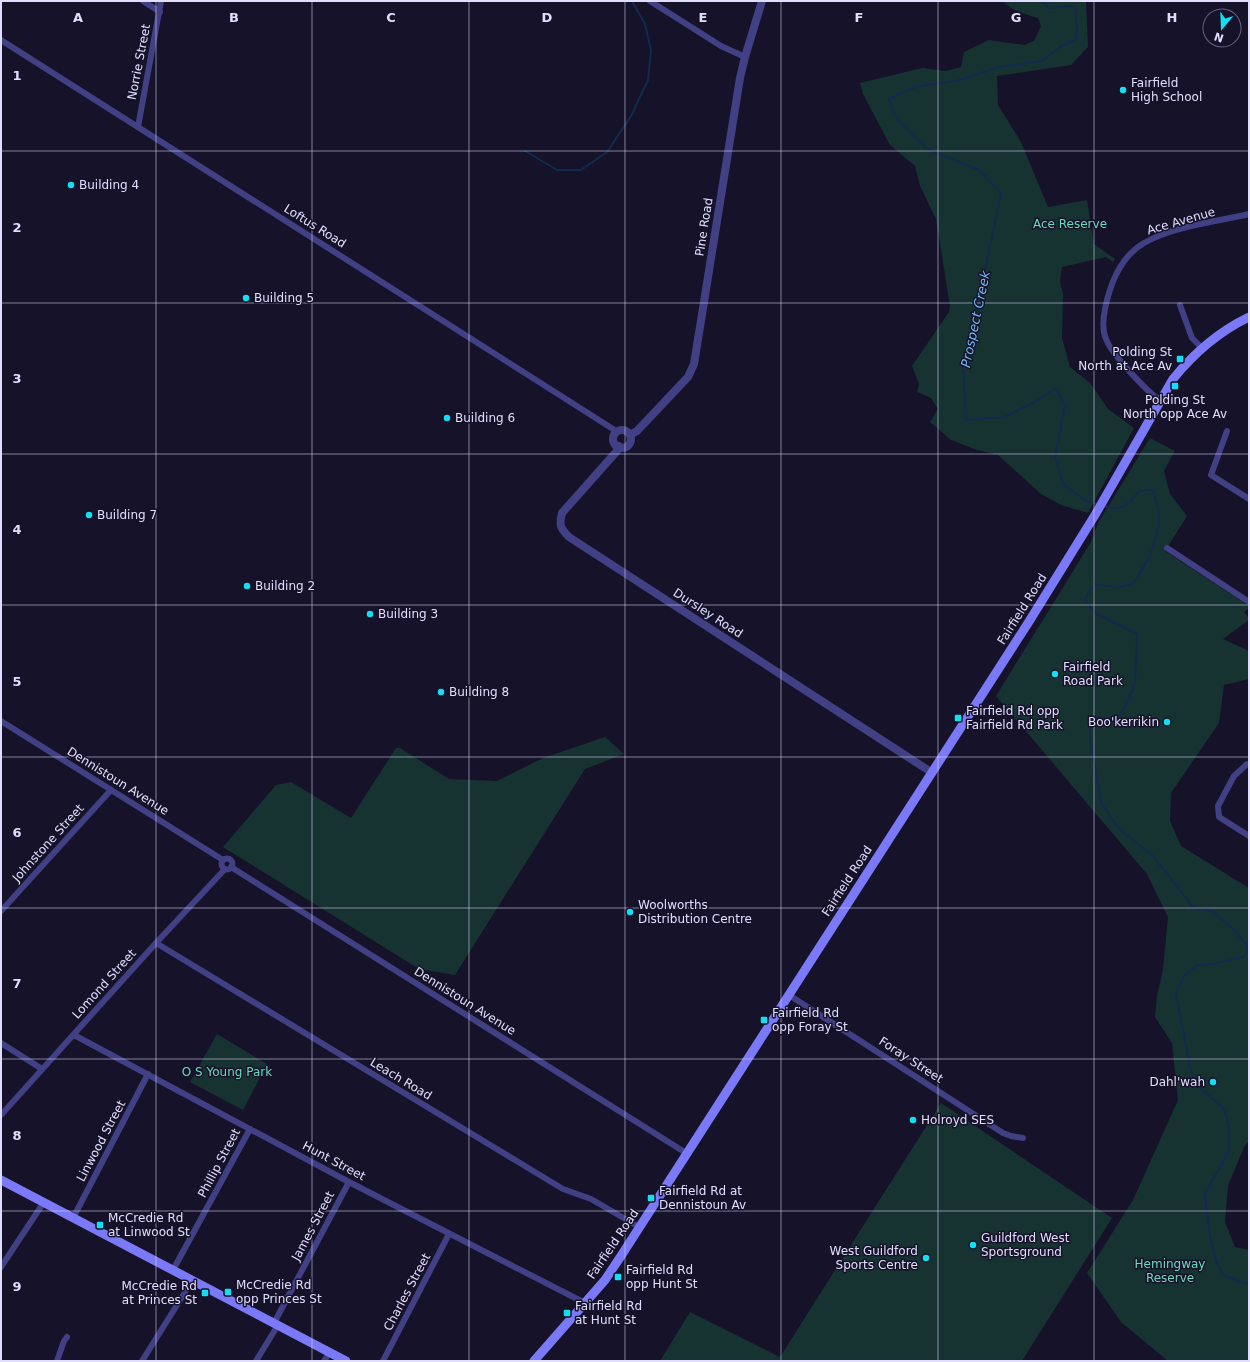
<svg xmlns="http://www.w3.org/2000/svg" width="1250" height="1362" font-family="'DejaVu Sans',sans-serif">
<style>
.green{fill:#163332}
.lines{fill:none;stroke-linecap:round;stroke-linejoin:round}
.stream{stroke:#122a4d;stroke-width:2}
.minor{stroke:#424085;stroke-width:6}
.tertiary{stroke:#424085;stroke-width:8}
.secondary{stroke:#7a79f7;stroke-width:9}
.grid{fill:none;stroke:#e0ddfd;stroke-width:1;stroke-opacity:0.55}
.poi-dot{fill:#14dff2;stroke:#161229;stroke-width:1.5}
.labels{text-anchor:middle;stroke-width:3;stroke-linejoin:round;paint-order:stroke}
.street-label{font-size:12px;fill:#e0ddfd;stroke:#161229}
.poi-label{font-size:12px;fill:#e0ddfd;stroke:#161229;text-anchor:start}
.park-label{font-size:12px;fill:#6bdabd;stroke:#161229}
.water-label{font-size:13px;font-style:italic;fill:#71bbf7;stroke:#161229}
.grid-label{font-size:13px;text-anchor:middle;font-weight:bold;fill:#e0ddfd;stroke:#161229;stroke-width:3;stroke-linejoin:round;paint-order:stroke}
</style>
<rect width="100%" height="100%" fill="#161229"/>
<g class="green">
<path d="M1003,1H1086L1088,47L1071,65L997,76L998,105L1021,142L1048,207L1087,200L1094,244L1115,259L1113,262L1106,257L1062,267L1060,281L1063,294L1062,338L1070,367L1090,383L1108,409L1134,428L1088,513L1061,505L1041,494L998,455L977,450L951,440L930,422L938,409L931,398L917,392L919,384L912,366L949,312L950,306L936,219L920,186L915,166L890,145L863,94L860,83L922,68L946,71L961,67L964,52L989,40L1024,45L1034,41L1041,26L1038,18C1026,15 1012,11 1003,1Z"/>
<polygon points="1150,438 1175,451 1164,471 1170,494 1187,516 1165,551 1249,606 1249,608 1244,612 1249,618 1249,620 1223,639 1249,651 1249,679 1224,685 1219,723 1171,793 1170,821 1181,846 1249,888 1249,1141 1244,1147 1228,1186 1225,1222 1235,1247 1249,1250 1249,1361 1168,1361 1121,1322 1087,1273 1133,1200 1178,1100 1172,1043 1155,1017 1157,996 1163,969 1168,917 1147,874 996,696 1091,542 1098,523"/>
<polygon points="605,737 624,754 585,769 455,975 419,969 223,847 276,785 291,782 351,818 396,748 400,748 449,779 497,781 543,758"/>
<polygon points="217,1034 267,1064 243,1110 190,1082"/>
<polygon points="941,1103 1112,1218 1022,1361 660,1361 690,1312 780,1357"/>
</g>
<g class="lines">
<g class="stream">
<polyline points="1041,1 1049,8 1075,6 1077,27 1075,40 1060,47 1042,61 999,67 960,80 915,87 889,99 896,118 927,149 979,170 1001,193 975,320 963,366 966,420 1005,417 1038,400 1055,388 1065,405 1055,457 1063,484 1086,501 1097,504"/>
<polyline points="525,151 557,170 581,170 607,152 631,116 648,80 651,50 645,24 633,3 633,1"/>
<path d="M1104,506C1123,512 1129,504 1140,490H1153C1155,499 1159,509 1159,518C1158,542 1147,564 1133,584L1118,587L1094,584L1085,599L1095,613L1137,634L1135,684L1121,714L1110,719L1095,718L1090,731L1092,752L1102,804L1118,828L1153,856L1193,907L1212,911L1234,930L1248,947L1244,957L1212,964L1197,965L1184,976L1176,994L1191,1071L1197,1085L1224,1109L1229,1126V1151L1205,1194L1210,1237L1218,1266L1224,1275L1240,1282L1249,1284"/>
</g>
<g class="minor">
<polyline points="143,1 160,12"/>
<polyline points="650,1 721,46 745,57"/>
<polyline points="1,40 613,429 616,432"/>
<polyline points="138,127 161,1"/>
<polyline points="1180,305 1192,338 1202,348"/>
<path d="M1160,401C1146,390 1112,355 1106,339C1102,330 1103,319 1105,309C1110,284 1120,257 1144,243C1174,226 1215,222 1249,214"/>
<polyline points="1227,431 1211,475 1249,499"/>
<polyline points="1167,548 1249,602"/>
<polyline points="1,721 223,860"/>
<polyline points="1249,764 1247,764 1234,776 1218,806 1219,817 1249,836"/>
<circle cx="227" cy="864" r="5.5"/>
<polyline points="231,867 686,1153"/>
<polyline points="1,911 111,790"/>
<polyline points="156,943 553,1183 563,1189 591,1199 639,1227"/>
<polyline points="789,995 1003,1133 1011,1136 1023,1138"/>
<polyline points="74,1035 349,1182 585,1303"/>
<polyline points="1,1043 42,1069"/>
<polyline points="1,1115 156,943 225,869"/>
<polyline points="73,1218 148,1074"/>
<polyline points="1,1267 44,1202"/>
<polyline points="173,1270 250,1129"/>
<polyline points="274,1323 349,1182"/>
<polyline points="57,1361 64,1341 67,1337"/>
<polyline points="142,1361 192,1281"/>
<polyline points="256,1361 278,1325"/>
<polyline points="324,1361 330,1352"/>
<polyline points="383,1361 449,1234"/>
</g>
<g class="tertiary">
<circle cx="622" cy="439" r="9"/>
<polyline points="630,435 637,431 688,377 694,364 740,78 745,57 762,1"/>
<path d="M619,446L617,451L562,513C559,525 560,528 569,537L931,772"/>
</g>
<g class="secondary">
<polyline points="1,1180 346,1361"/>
<path d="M534,1361L605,1280L621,1256L1030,620L1095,515L1173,379C1194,353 1218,332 1249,317"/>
</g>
</g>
<path class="grid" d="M156,1V1361M312,1V1361M469,1V1361M625,1V1361M781,1V1361M938,1V1361M1094,1V1361M1,151H1249M1,303H1249M1,454H1249M1,605H1249M1,757H1249M1,908H1249M1,1059H1249M1,1211H1249"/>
<g class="poi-dot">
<circle cx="1123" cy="90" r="4"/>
<circle cx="71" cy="185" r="4"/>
<circle cx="246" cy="298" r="4"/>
<rect x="1176" y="355" width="8" height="8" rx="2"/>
<rect x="1171" y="382" width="8" height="8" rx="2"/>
<circle cx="447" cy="418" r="4"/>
<circle cx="89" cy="515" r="4"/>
<circle cx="247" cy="586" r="4"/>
<circle cx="370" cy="614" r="4"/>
<circle cx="1055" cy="674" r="4"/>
<circle cx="441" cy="692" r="4"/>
<rect x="954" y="714" width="8" height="8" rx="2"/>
<circle cx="1167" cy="722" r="4"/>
<circle cx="630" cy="912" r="4"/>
<rect x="760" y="1016" width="8" height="8" rx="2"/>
<circle cx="1213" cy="1082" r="4"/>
<circle cx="913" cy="1120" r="4"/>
<rect x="647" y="1194" width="8" height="8" rx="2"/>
<rect x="96" y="1221" width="8" height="8" rx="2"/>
<circle cx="973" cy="1245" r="4"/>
<circle cx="926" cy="1258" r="4"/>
<rect x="614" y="1273" width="8" height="8" rx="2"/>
<rect x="224" y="1288" width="8" height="8" rx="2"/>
<rect x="201" y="1289" width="8" height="8" rx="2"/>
<rect x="563" y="1309" width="8" height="8" rx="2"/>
</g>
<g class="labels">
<g class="street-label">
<text transform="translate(139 62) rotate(-79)" y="4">Norrie Street</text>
<text transform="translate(1181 221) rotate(-16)" y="4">Ace Avenue</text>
<text transform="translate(315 226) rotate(32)" y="4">Loftus Road</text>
<text transform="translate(704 227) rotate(-81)" y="4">Pine Road</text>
<text transform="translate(1022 609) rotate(-58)" y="4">Fairfield Road</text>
<text transform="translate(708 613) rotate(33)" y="4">Dursley Road</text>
<text transform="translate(118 781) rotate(32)" y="4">Dennistoun Avenue</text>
<text transform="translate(48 843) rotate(-48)" y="4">Johnstone Street</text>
<text transform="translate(847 881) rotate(-57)" y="4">Fairfield Road</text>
<text transform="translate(104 984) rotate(-48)" y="4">Lomond Street</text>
<text transform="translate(465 1001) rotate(32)" y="4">Dennistoun Avenue</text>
<text transform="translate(911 1060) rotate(33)" y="4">Foray Street</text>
<text transform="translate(401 1079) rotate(31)" y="4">Leach Road</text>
<text transform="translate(101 1141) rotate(-62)" y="4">Linwood Street</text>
<text transform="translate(334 1161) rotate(28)" y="4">Hunt Street</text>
<text transform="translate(219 1163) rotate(-62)" y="4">Phillip Street</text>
<text transform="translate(313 1226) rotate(-62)" y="4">James Street</text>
<text transform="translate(613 1244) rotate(-56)" y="4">Fairfield Road</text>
<text transform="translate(407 1292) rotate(-62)" y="4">Charles Street</text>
</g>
<g class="poi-label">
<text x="1131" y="87">Fairfield<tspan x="1131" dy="14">High School</tspan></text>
<text x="79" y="189">Building 4</text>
<text x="254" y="302">Building 5</text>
<text x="1172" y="356" text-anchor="end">Polding St<tspan x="1172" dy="14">North at Ace Av</tspan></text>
<text x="1175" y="404" text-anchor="middle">Polding St<tspan x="1175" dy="14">North opp Ace Av</tspan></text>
<text x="455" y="422">Building 6</text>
<text x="97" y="519">Building 7</text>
<text x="255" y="590">Building 2</text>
<text x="378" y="618">Building 3</text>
<text x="1063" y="671">Fairfield<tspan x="1063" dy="14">Road Park</tspan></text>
<text x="449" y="696">Building 8</text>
<text x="966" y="715">Fairfield Rd opp<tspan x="966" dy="14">Fairfield Rd Park</tspan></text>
<text x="1159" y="726" text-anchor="end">Boo'kerrikin</text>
<text x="638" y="909">Woolworths<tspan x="638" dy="14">Distribution Centre</tspan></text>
<text x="772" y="1017">Fairfield Rd<tspan x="772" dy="14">opp Foray St</tspan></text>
<text x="1205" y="1086" text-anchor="end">Dahl'wah</text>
<text x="921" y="1124">Holroyd SES</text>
<text x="659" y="1195">Fairfield Rd at<tspan x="659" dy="14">Dennistoun Av</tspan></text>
<text x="108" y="1222">McCredie Rd<tspan x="108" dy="14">at Linwood St</tspan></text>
<text x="981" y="1242">Guildford West<tspan x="981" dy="14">Sportsground</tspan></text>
<text x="918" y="1255" text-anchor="end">West Guildford<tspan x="918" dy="14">Sports Centre</tspan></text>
<text x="626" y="1274">Fairfield Rd<tspan x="626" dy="14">opp Hunt St</tspan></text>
<text x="236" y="1289">McCredie Rd<tspan x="236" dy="14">opp Princes St</tspan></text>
<text x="197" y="1290" text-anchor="end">McCredie Rd<tspan x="197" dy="14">at Princes St</tspan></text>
<text x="575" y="1310">Fairfield Rd<tspan x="575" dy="14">at Hunt St</tspan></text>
</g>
<g class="park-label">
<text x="1070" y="228">Ace Reserve</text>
<text x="227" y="1076">O S Young Park</text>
<text x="1170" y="1268">Hemingway<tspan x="1170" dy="14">Reserve</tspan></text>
</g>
<g class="water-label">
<text transform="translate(975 319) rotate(-78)" y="5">Prospect Creek</text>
</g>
</g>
<g class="grid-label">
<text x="78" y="22">A</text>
<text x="234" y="22">B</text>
<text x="391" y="22">C</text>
<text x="547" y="22">D</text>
<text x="703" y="22">E</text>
<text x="859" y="22">F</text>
<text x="1016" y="22">G</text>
<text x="1172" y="22">H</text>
<text x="17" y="80">1</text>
<text x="17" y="232">2</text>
<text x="17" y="383">3</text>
<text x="17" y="534">4</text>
<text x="17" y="686">5</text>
<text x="17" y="837">6</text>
<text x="17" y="988">7</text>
<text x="17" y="1140">8</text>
<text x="17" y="1291">9</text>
</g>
<rect width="1250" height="1362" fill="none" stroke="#e0ddfd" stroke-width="4"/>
<g transform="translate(1222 28) rotate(199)"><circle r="19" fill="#161229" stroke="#67637e"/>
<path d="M0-3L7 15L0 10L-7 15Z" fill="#14dff2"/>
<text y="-6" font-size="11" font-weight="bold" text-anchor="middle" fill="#e0ddfd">N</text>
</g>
</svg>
